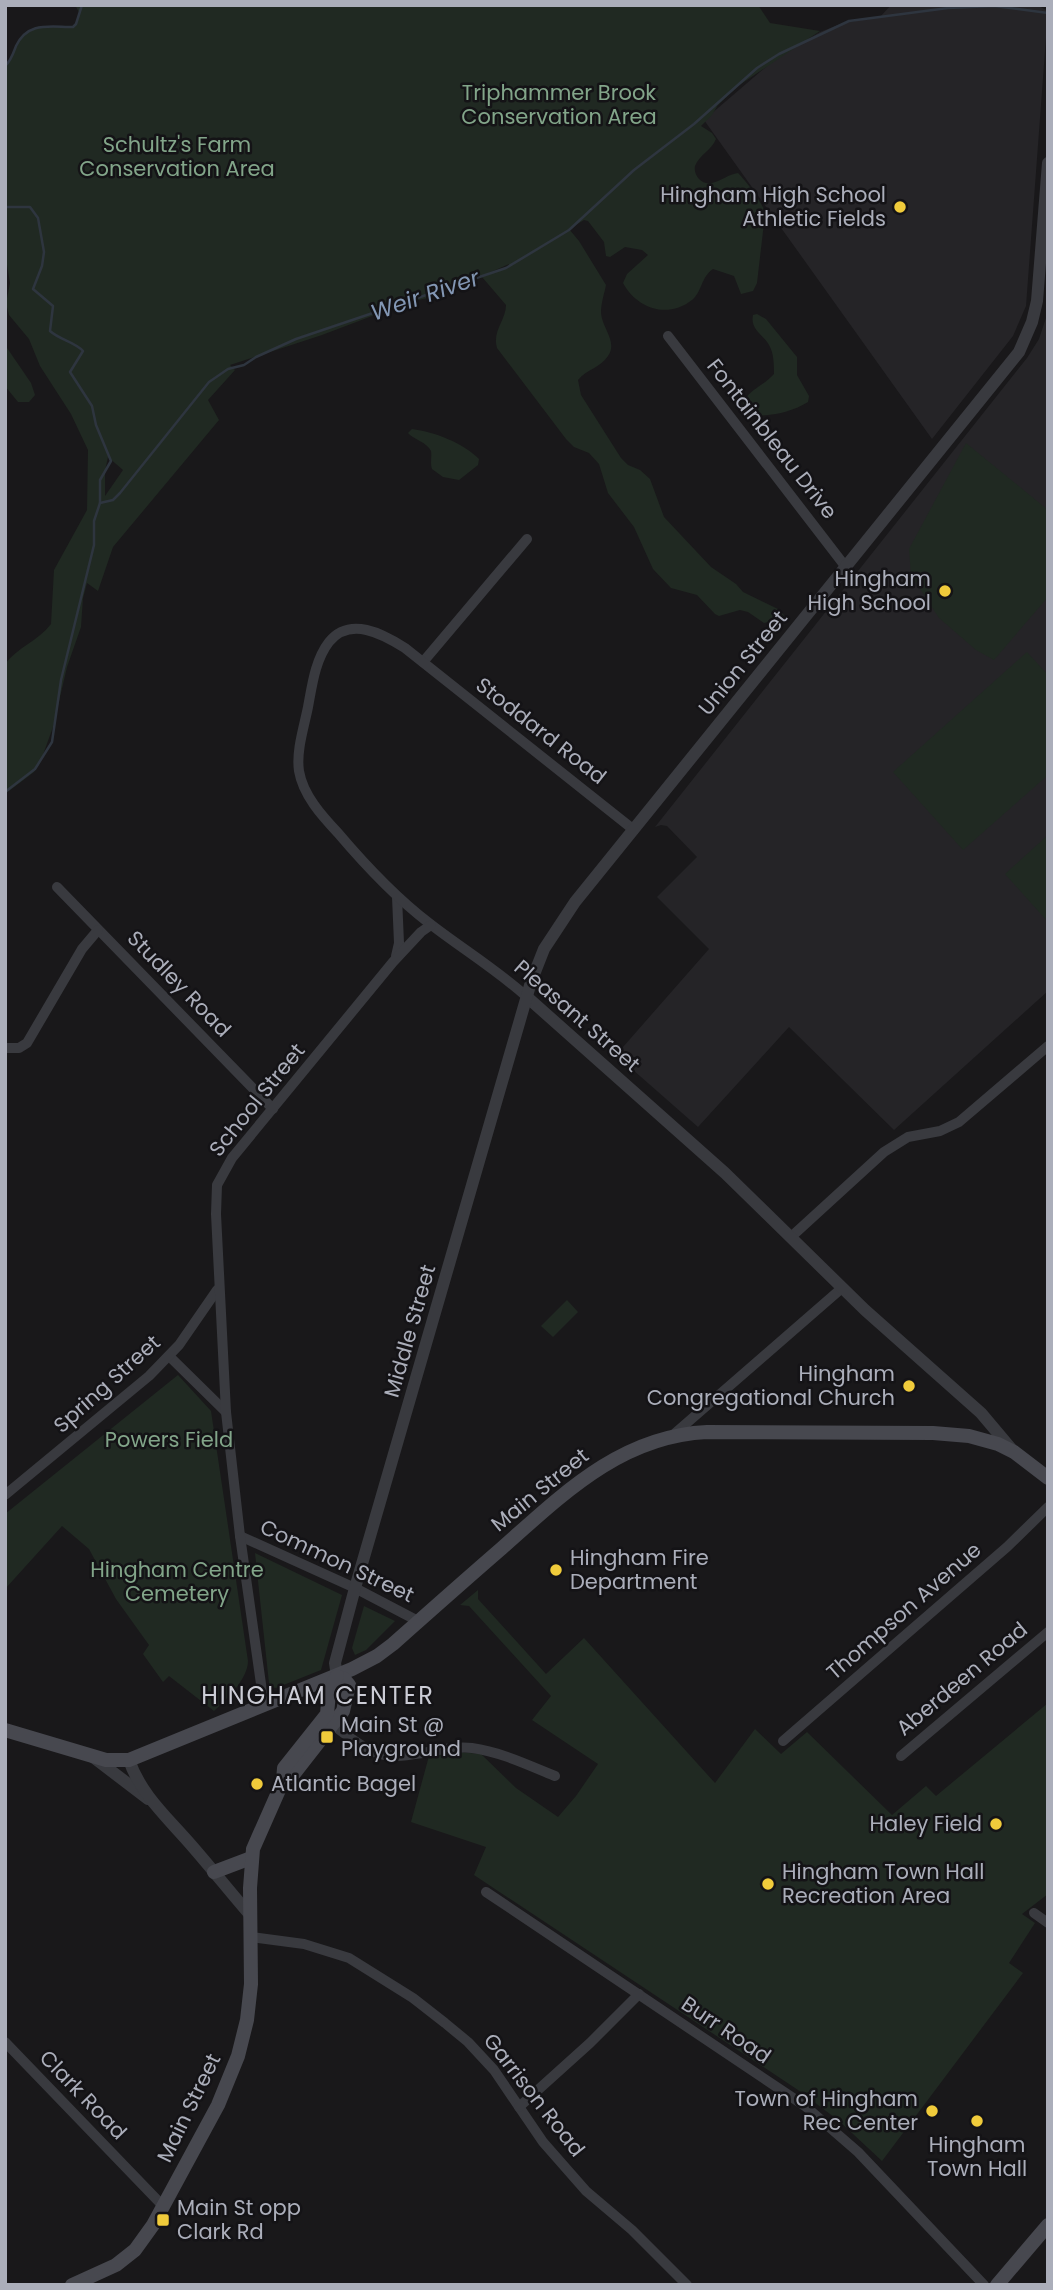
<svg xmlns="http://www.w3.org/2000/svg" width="1053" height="2290" font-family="Poppins,sans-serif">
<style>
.built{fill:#252427}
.green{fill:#202922;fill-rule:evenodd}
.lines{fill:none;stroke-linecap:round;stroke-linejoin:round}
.stream{stroke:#2e353f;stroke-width:2.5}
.minor{stroke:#393a3f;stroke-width:10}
.tertiary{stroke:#393a3f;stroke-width:12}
.secondary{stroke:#47484f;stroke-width:14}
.poi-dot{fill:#f0cb3b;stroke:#141316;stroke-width:2.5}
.labels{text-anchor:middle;stroke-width:5;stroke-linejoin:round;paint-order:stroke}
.park-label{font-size:21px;fill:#82a589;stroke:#141316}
.poi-label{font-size:21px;fill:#abaeba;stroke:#141316;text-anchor:end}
.street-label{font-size:21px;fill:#abaeba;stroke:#141316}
.water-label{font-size:23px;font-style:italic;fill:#8397b4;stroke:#141316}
.quarter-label{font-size:24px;letter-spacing:2px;fill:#cccdd6;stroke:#141316}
</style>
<rect width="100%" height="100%" fill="#19181a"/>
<g class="built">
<polygon points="891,5 1037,5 1048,11 1026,306 1013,336 932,439 704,120 775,59 820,32 843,23 880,17"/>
<polygon points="1048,312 1048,991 894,1130 789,1027 698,1127 616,1055 709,949 657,897 697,857 667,826 661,825 655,827 1027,358 1039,339"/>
</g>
<g class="green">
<path d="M75,5H758L770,23L820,31L738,86L718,105L712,115L701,126L712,133L716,139C712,150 699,155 695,166C693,176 703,186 712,183C721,181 729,174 738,173C748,183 764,205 768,219L764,223L757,283L753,291L741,294L734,276L713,269C701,277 702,292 692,300C668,319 637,309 623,283L627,274L648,255L642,250L625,247L610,257L606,256L604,242L588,221L584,220L569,229L579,241L606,285C604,295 601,303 601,313C602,328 618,342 608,356C600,368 587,369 578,380L581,395L621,458L628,465L640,470L650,479L664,517L711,567L736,584L743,592L780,610L786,618L764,623L748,612L740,610L719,616L715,614L697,595L671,588L653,569L634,527L608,493L599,464L589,453L574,447L566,439L497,348C492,331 506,320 506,305L482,277L506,268L509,264L437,296L409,302L322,335L230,365L235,370L208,400L219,420L113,547L98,591L87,583L83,598L81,627L67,667L53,727L40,763L34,772L5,794V664C18,647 38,641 51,624L54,570L87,510L88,450L71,414L40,366L29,339L9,315L6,303L10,283L5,253V66C13,60 13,50 18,42C35,17 52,30 74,26L80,14ZM108,457L123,470L105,496V471Z"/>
<path d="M757,314L766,319L797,357V375L809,396L808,402C788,414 765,418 742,414C740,392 762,388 774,374C774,366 774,353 769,345C763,334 750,330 753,315Z"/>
<polygon points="5,345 31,383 35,395 29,402 18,402 5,386"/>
<path d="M412,429C435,432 463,443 479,459L478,465L459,480L443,477L432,469C430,463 432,457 431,451C428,443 413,439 408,433Z"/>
<polygon points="966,443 1048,510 1048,597 994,660 976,650 939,618 911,575 909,549"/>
<polygon points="1027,652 1048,675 1048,775 963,850 893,772"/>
<polygon points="1048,835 1048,922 1005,874"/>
<polygon points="567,1300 578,1312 553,1337 541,1326"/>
<path d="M178,1375L211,1411L248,1661C248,1679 226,1700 214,1711L169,1676L163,1682L143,1654L149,1645L116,1599L89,1549L62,1526L5,1589V1514Z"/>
<polygon points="255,1553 342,1595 321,1670 276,1688 271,1687 269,1683"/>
<polygon points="478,1590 478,1599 546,1674 584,1638 715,1783 755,1729 781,1754 807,1732 892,1815 926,1786 936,1796 1048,1703 1048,1894 1022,1914 1035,1923 1009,1963 1023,1973 882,2161 838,2120 798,2090 474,1875 486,1847 411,1822 429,1756 457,1752 481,1754 516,1788 558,1817 576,1796 598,1764 532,1720 551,1696 469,1606 460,1605"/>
<polygon points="364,1606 395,1621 366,1650 355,1655 352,1648"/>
</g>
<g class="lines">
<g class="stream">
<path d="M5,66C11,61 13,54 16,46C28,21 50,27 73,27L76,24L82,5"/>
<path d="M5,207H30L38,218L44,252L42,266L33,289L53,306L50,331C60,340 75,342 83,351L70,372L92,406L96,425L111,461L100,480V503"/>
<polyline points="5,792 35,769 52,742 61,680 94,545 94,521 100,503 113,500 120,493 209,382 228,369 244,365 256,357 296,339 506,268 569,230 634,170 694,124 757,68 779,54 849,21 948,8 994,6 1048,13"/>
</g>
<g class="minor">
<polyline points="668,336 845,566"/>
<polyline points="423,662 527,539"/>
<polyline points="57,887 273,1109"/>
<polyline points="396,956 399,943 397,897"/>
<path d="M527,997C496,969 461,948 429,923C395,897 366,866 338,833C322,816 303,795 299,771C296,751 304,727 308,707C312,686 315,660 329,642C350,616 383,634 405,648L634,830"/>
<polyline points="5,1048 19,1048 27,1043 82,949 98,930"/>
<polyline points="791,1237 884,1152 908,1137 940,1131 959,1122 1048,1046"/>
<polyline points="169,1356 226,1412"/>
<polyline points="673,1435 842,1288"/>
<polyline points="5,1495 149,1376 179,1345 217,1290"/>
<polyline points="240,1536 355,1588 418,1621"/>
<polyline points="264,1705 240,1536 226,1412 216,1214 217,1185 232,1158 393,962 421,932 431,925"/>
<path d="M329,1722C343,1732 358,1745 374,1752C405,1764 440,1744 472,1748C501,1752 528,1765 555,1776"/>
<polyline points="783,1741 1007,1547 1048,1507"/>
<polyline points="901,1756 1048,1632"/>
<polyline points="486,1892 805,2106 858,2152 984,2285"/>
<polyline points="1034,1913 1048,1923"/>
<polyline points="251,1937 304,1944 349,1958 413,1998 445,2023 468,2042 494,2070 543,2142 586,2191 632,2230 687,2285"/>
<polyline points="5,2042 163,2206"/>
<polyline points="519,2107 590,2043 639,1994"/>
</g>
<g class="tertiary">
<polyline points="527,997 725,1173 865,1310 981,1413 1014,1452"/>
<polyline points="337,1676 335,1663 355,1588 531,982 544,949 575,902 1019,352 1032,322 1037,301 1048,163"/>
<polyline points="93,1757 148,1799"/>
<path d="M129,1760C141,1795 168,1818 192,1846C212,1869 231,1893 251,1916"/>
</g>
<g class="secondary">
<path d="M5,1730L106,1760H129L352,1669L377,1656L393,1644C429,1612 465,1580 502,1548C563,1494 621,1436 707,1432L933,1433L969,1436L998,1444L1014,1452L1048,1478"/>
<polyline points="283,1781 293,1775 343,1711 349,1685 344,1679 337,1676"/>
<polyline points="214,1872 251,1858"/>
<polyline points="72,2285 116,2265 135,2250 153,2225 218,2105 238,2056 247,2020 251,1984 250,1888 253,1849 283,1781 284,1768 327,1714 329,1693 337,1676"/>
<polyline points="997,2285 1048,2225"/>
</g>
</g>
<g class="poi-dot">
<circle cx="900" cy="207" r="7"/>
<circle cx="945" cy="591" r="7"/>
<circle cx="909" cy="1386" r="7"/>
<circle cx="556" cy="1570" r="7"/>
<rect x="320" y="1730" width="14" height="14" rx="3.5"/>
<circle cx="257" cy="1784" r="7"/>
<circle cx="996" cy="1824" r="7"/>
<circle cx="768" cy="1884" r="7"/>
<circle cx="932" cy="2111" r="7"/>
<circle cx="977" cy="2121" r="7"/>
<rect x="156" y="2213" width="14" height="14" rx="3.5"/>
</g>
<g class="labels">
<g class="park-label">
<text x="559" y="100">Triphammer Brook<tspan x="559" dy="24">Conservation Area</tspan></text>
<text x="177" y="152">Schultz's Farm<tspan x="177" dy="24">Conservation Area</tspan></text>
<text x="169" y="1447">Powers Field</text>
<text x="177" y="1577">Hingham Centre<tspan x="177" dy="24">Cemetery</tspan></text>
</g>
<g class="poi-label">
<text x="886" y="202">Hingham High School<tspan x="886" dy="24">Athletic Fields</tspan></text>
<text x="931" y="586">Hingham<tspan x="931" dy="24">High School</tspan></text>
<text x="895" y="1381">Hingham<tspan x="895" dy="24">Congregational Church</tspan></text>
<text x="570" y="1565" text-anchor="start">Hingham Fire<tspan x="570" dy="24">Department</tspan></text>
<text x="341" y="1732" text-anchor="start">Main St @<tspan x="341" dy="24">Playground</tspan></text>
<text x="271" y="1791" text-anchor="start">Atlantic Bagel</text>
<text x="982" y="1831">Haley Field</text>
<text x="782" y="1879" text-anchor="start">Hingham Town Hall<tspan x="782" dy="24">Recreation Area</tspan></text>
<text x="918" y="2106">Town of Hingham<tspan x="918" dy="24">Rec Center</tspan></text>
<text x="977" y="2152" text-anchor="middle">Hingham<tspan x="977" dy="24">Town Hall</tspan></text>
<text x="177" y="2215" text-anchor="start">Main St opp<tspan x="177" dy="24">Clark Rd</tspan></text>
</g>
<g class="street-label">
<text transform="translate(772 439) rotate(52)" y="7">Fontainbleau Drive</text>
<text transform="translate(743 663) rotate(-51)" y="7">Union Street</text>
<text transform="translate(541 731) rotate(38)" y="7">Stoddard Road</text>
<text transform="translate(179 984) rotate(46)" y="7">Studley Road</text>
<text transform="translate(577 1016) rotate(41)" y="7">Pleasant Street</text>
<text transform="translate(257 1100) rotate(-51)" y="7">School Street</text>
<text transform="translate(410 1331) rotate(-74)" y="7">Middle Street</text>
<text transform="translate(107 1384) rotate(-42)" y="7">Spring Street</text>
<text transform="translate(540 1490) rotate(-39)" y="7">Main Street</text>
<text transform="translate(337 1561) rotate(25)" y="7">Common Street</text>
<text transform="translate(904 1611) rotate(-41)" y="7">Thompson Avenue</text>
<text transform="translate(962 1679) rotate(-40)" y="7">Aberdeen Road</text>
<text transform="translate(726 2030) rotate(34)" y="7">Burr Road</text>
<text transform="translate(83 2095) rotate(46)" y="7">Clark Road</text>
<text transform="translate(534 2095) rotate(52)" y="7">Garrison Road</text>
<text transform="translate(189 2108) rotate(-64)" y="7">Main Street</text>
</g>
<g class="water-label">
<text transform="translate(425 295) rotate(-19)" y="8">Weir River</text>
</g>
<g class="quarter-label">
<text x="318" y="1704">HINGHAM CENTER</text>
</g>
</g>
<rect width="1053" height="2290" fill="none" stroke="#abaeba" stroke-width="14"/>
</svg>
